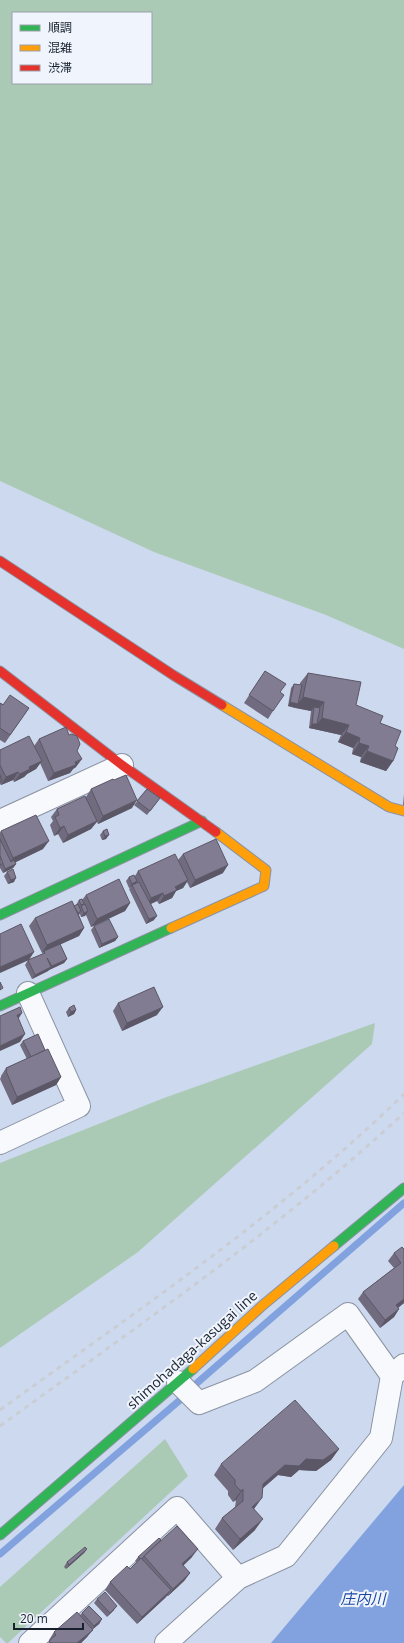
<svg xmlns="http://www.w3.org/2000/svg" width="404" height="1643" font-family="'Open Sans','Noto Sans JP',sans-serif">
<style>
.green{fill:#abcab6;fill-rule:evenodd}
.water{fill:#81a2df}
.lines{fill:none;stroke-linecap:round;stroke-linejoin:round}
.stream{stroke:#81a2df;stroke-width:7}
.street-casing{stroke:#8a93a2;stroke-width:24}
.fast-casing{stroke:#8a93a2;stroke-width:11}
.slow-casing{stroke:#8a93a2;stroke-width:11}
.jam-casing{stroke:#8a93a2;stroke-width:11}
.street{stroke:#f8f9fc;stroke-width:22}
.fast{stroke:#30b455;stroke-width:9}
.slow{stroke:#ff9f0a;stroke-width:9}
.jam{stroke:#e5322d;stroke-width:9}
.rail{stroke:#caced4;stroke-width:3;stroke-dasharray:5 5;stroke-linecap:butt}
.wall{fill:#706b7e}
.shaded-wall{fill:#5b5766}
.building{fill:#827c92;stroke:#5b5766}
.labels{text-anchor:middle;stroke-width:4;stroke-linejoin:round;paint-order:stroke}
.street-label{font-size:14px;fill:#18202e;stroke:#f0f5fd}
.water-label{font-size:15px;font-style:italic;fill:#1947a2;stroke:#f0f5fd}
</style>
<rect width="100%" height="100%" fill="#cdd9ee"/>
<g class="green">
<path d="M0,0H404V649L326,615L154,552L0,481ZM13,13H151V83H13Z"/>
<polygon points="375,1023 372,1044 138,1252 0,1348 0,1163 164,1098"/>
<polygon points="165,1439 188,1476 8,1643 6,1643 0,1637 0,1587"/>
</g>
<polygon class="water" points="404,1485 404,1643 271,1643"/>
<g class="lines">
<g class="stream">
<polyline points="197,1383 404,1203"/>
<polyline points="0,1554 180,1400"/>
</g>
<g class="street-casing">
<g id="street">
<polyline points="0,821 122,765"/>
<polyline points="0,1143 79,1106 28,993"/>
<polyline points="178,1382 199,1403 255,1381 348,1314 392,1376"/>
<polyline points="30,1643 177,1508 238,1578"/>
<polyline points="166,1643 238,1578 286,1556 381,1438 392,1376 404,1365"/>
</g>
</g>
<g class="fast-casing">
<g id="fast">
<polyline points="0,915 202,821"/>
<polyline points="0,1006 171,928"/>
<polyline points="334,1246 404,1188"/>
<polyline points="0,1535 193,1369"/>
</g>
</g>
<g class="slow-casing">
<g id="slow">
<polyline points="222,705 389,807 404,811"/>
<polyline points="171,928 264,886 266,870 216,832"/>
<polyline points="193,1369 263,1305 334,1246"/>
</g>
</g>
<g class="jam-casing">
<g id="jam">
<polyline points="0,561 173,675 222,705"/>
<polyline points="0,671 122,765 216,832"/>
</g>
</g>
<use href="#street" class="street"/>
<use href="#fast" class="fast"/>
<use href="#slow" class="slow"/>
<use href="#jam" class="jam"/>
<g class="rail">
<path d="M0,1410C138,1310 281,1214 404,1094"/>
<path d="M0,1426C138,1326 279,1229 404,1113"/>
</g>
</g>
<g class="wall">
<polygon points="265,671 280,692 273,711 268,719 244,703"/>
<polygon points="308,673 356,705 380,723 395,746 393,761 386,771 360,762 361,757 352,754 353,748 338,742 341,735 314,729 309,728 311,711 288,706 291,688 294,684 300,685 300,683"/>
<polygon points="0,703 3,704 29,708 5,743 0,740"/>
<polygon points="69,735 77,751 76,767 73,769 70,773 48,781 40,763 36,769 27,774 24,777 14,782 13,780 1,785 0,784 0,750 34,746 39,739"/>
<polygon points="91,789 132,808 98,824 97,822 91,829 63,843 58,834 54,836 50,825 53,821 51,817 57,809 86,797"/>
<polygon points="147,789 160,798 147,815 134,805"/>
<polygon points="404,794 404,805 403,805"/>
<polygon points="107,829 106,839 102,840 100,835 103,831"/>
<polygon points="1,831 43,849 15,862 16,864 13,868 3,873 0,868 0,833"/>
<polygon points="183,854 223,873 190,888 187,882 183,888 176,891 172,898 159,904 157,901 151,904 154,920 146,924 129,889 131,887 129,888 126,881 129,877 135,876 138,871 178,860"/>
<polygon points="7,872 14,882 8,884 4,876"/>
<polygon points="86,895 130,903 125,911 91,927 86,915 81,917 80,914 79,915 84,928 79,936 60,944 67,959 64,963 49,970 48,971 32,979 25,965 28,960 42,954 44,952 42,953 29,926 35,918 76,905 79,900 82,900"/>
<polygon points="94,926 118,937 115,941 99,948 91,930"/>
<polygon points="118,1003 157,1015 122,1031 113,1011"/>
<polygon points="69,1008 76,1010 74,1014 68,1017 66,1012"/>
<polygon points="23,1041 45,1050 61,1077 56,1085 12,1105 0,1079 1,1077 1,1076 6,1068 27,1059 20,1045"/>
<polygon points="404,1249 404,1303 398,1308 399,1309 394,1317 380,1328 358,1299 363,1292 394,1268 388,1261 394,1253"/>
<polygon points="339,1449 331,1460 316,1471 299,1470 291,1477 278,1475 263,1488 254,1509 255,1530 233,1550 215,1529 222,1518 235,1507 236,1500 233,1502 228,1495 228,1491 214,1475 221,1464"/>
<polygon points="161,1540 192,1557 183,1566 190,1573 184,1581 168,1596 167,1596 165,1598 137,1624 105,1590 110,1582 130,1569 137,1562 135,1561 138,1557"/>
<polygon points="87,1549 84,1553 66,1569 64,1567 67,1562"/>
<polygon points="97,1599 114,1610 107,1617 94,1603"/>
<polygon points="82,1613 102,1619 99,1624 92,1629 87,1637 81,1643 48,1643 50,1641 49,1640 54,1632 80,1615"/>
</g>
<g class="shaded-wall">
<polygon points="303,697 324,702 317,712 314,707 311,711 295,708"/>
<polygon points="290,702 298,704 295,708 288,706"/>
<polygon points="322,718 349,725 341,735 314,729 309,728 312,724 317,724"/>
<polygon points="346,732 360,738 353,748 338,742"/>
<polygon points="359,743 369,746 361,757 352,754"/>
<polygon points="367,751 393,761 386,771 360,762"/>
<polygon points="82,759 76,767 73,769 70,773 48,781 54,773"/>
<polygon points="42,761 36,769 27,774 24,777 14,782 20,774 29,767"/>
<polygon points="18,772 13,780 1,785 6,777"/>
<polygon points="137,800 132,808 98,824 103,816"/>
<polygon points="97,821 91,829 63,843 68,835"/>
<polygon points="64,826 58,834 54,836 60,828"/>
<polygon points="109,835 106,839 102,840 105,836"/>
<polygon points="49,841 43,849 8,866 13,858"/>
<polygon points="16,864 13,868 3,873 5,869"/>
<polygon points="228,865 223,873 190,888 195,880"/>
<polygon points="16,878 14,882 8,884 11,880"/>
<polygon points="188,880 183,888 176,891 172,898 159,904 164,896 175,887"/>
<polygon points="137,881 134,886 132,885 131,887 129,888 132,884"/>
<polygon points="163,893 157,901 146,906 151,898"/>
<polygon points="130,903 125,911 91,927 97,919"/>
<polygon points="88,911 85,916 81,917 84,913"/>
<polygon points="157,916 154,920 146,924 149,919"/>
<polygon points="84,928 79,936 42,953 47,945"/>
<polygon points="118,937 115,941 99,948 102,944"/>
<polygon points="34,952 29,960 0,973 0,967"/>
<polygon points="67,959 64,963 49,970 48,971 32,979 35,975 51,967 52,966"/>
<polygon points="163,1007 157,1015 122,1031 127,1023"/>
<polygon points="76,1010 74,1014 68,1017 71,1012"/>
<polygon points="22,1013 17,1021 17,1015"/>
<polygon points="25,1034 20,1042 0,1051 0,1046"/>
<polygon points="61,1077 56,1085 12,1105 17,1097"/>
<polygon points="404,1299 404,1303 391,1313 396,1305"/>
<polygon points="399,1309 394,1317 380,1328 385,1320"/>
<polygon points="339,1449 331,1460 316,1471 299,1470 291,1477 278,1475 255,1495 263,1484 285,1465 306,1459"/>
<polygon points="243,1489 236,1500 233,1502 241,1491"/>
<polygon points="262,1498 254,1509 244,1518 252,1507"/>
<polygon points="263,1519 255,1530 233,1550 240,1539"/>
<polygon points="87,1549 84,1553 66,1569 69,1565"/>
<polygon points="198,1549 192,1557 176,1572 182,1564"/>
<polygon points="190,1573 184,1581 168,1596 173,1589"/>
<polygon points="171,1590 165,1598 137,1624 142,1617"/>
<polygon points="117,1606 114,1610 107,1617 110,1613"/>
<polygon points="102,1619 99,1624 91,1631 94,1626"/>
<polygon points="93,1630 87,1637 81,1643 77,1643"/>
</g>
<g class="building">
<polygon points="265,671 286,684 280,692 284,695 273,711 249,695"/>
<polygon points="308,673 361,682 356,705 383,716 380,723 401,731 395,746 398,748 393,761 367,751 369,746 359,743 360,738 346,732 349,725 322,718 324,702 303,697"/>
<polygon points="294,684 302,685 298,704 290,702"/>
<polygon points="10,695 29,708 10,735 0,728 0,703 3,705"/>
<polygon points="314,707 320,708 317,724 312,724"/>
<polygon points="66,727 69,735 71,734 77,736 80,744 77,751 82,759 75,762 76,765 54,773 39,739"/>
<polygon points="29,736 42,761 29,767 30,769 20,774 18,772 6,777 0,765 0,750"/>
<polygon points="0,775 2,781 0,782"/>
<polygon points="126,775 137,800 103,816 91,789 113,779 114,780"/>
<polygon points="147,789 160,798 150,811 137,801"/>
<polygon points="85,796 97,821 68,835 64,826 60,828 55,817 59,815 57,809"/>
<polygon points="36,815 49,841 13,858 1,831"/>
<polygon points="107,829 109,835 105,836 103,831"/>
<polygon points="0,839 11,862 14,860 16,864 5,869 0,856"/>
<polygon points="216,839 228,865 195,880 183,854"/>
<polygon points="175,854 188,880 175,887 177,890 164,896 163,893 151,898 138,871"/>
<polygon points="0,856 3,863 0,865"/>
<polygon points="13,869 16,878 11,880 7,872"/>
<polygon points="134,875 137,881 132,884 129,877"/>
<polygon points="119,879 130,903 97,919 86,895"/>
<polygon points="139,882 157,916 149,919 132,885"/>
<polygon points="82,899 84,904 81,905 79,900"/>
<polygon points="72,901 84,928 47,945 35,918"/>
<polygon points="78,904 81,911 78,913 74,906"/>
<polygon points="85,904 88,911 84,913 81,906"/>
<polygon points="109,919 118,937 102,944 94,926"/>
<polygon points="21,924 34,952 0,967 0,934"/>
<polygon points="60,944 67,959 52,966 47,958 51,967 35,975 28,960 45,953 44,951"/>
<polygon points="0,982 3,988 0,990"/>
<polygon points="154,987 163,1007 127,1023 118,1003"/>
<polygon points="74,1005 76,1010 71,1012 69,1008"/>
<polygon points="20,1007 22,1013 17,1015 25,1034 0,1046 0,1016"/>
<polygon points="38,1034 45,1050 31,1057 23,1041"/>
<polygon points="48,1049 61,1077 17,1097 6,1071 7,1070 6,1068"/>
<polygon points="402,1247 404,1249 404,1299 396,1305 399,1309 385,1320 363,1292 401,1263 394,1253"/>
<polygon points="295,1400 339,1449 323,1460 306,1459 299,1466 285,1465 263,1484 262,1498 252,1507 263,1519 240,1539 222,1518 243,1501 243,1489 241,1491 235,1485 235,1480 221,1464"/>
<polygon points="177,1526 198,1549 182,1564 190,1573 173,1589 144,1556"/>
<polygon points="159,1538 161,1540 144,1556 142,1559 141,1558 141,1559 138,1557"/>
<polygon points="85,1547 87,1549 69,1565 67,1562"/>
<polygon points="141,1558 171,1590 142,1617 110,1582 127,1566 130,1569"/>
<polygon points="105,1592 117,1606 110,1613 97,1599"/>
<polygon points="89,1606 102,1619 94,1626 82,1613"/>
<polygon points="77,1612 93,1630 77,1643 51,1643 49,1641 56,1635 54,1632"/>
</g>
<g class="labels">
<g class="street-label">
<text transform="translate(192 1350) rotate(-42)" y="5">shimohadaga-kasugai line</text>
</g>
<g class="water-label">
<text x="363" y="1604">庄内川</text>
</g>
</g>
<rect x="12" y="12" width="140" height="72" fill="#f0f5fd" stroke="#9aa0aa"/>
<rect x="20" y="25" width="20" height="6" fill="#30b455" stroke="#9aa0aa"/>
<text x="48" y="32" font-size="12" fill="#18202e">順調</text>
<rect x="20" y="45" width="20" height="6" fill="#ff9f0a" stroke="#9aa0aa"/>
<text x="48" y="52" font-size="12" fill="#18202e">混雑</text>
<rect x="20" y="65" width="20" height="6" fill="#e5322d" stroke="#9aa0aa"/>
<text x="48" y="72" font-size="12" fill="#18202e">渋滞</text>
<path d="M14 1623v6h69v-6" fill="none" stroke="#18202e" stroke-width="2"/>
<text x="20" y="1623" font-size="12" fill="#18202e" stroke="#f0f5fd" stroke-width="3" paint-order="stroke">20 m</text>
</svg>
